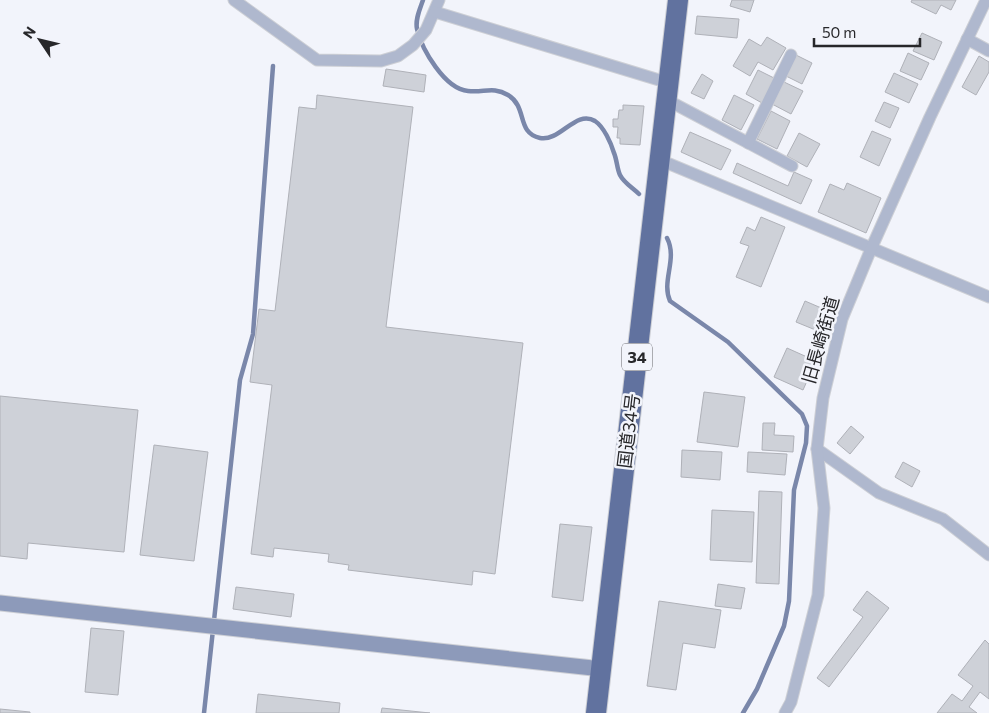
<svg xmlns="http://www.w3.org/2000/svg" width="989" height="713" font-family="Commissioner,'Noto Sans JP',sans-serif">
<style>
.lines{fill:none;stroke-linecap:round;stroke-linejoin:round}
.stream{stroke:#7a87aa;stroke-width:4.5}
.building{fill:#ced1d8;stroke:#afb1b8}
.street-casing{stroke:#cdcfd5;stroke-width:13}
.secondary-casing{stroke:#cdcfd5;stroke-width:17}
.highway-casing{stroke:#cdcfd5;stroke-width:22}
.street{stroke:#afb8ce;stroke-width:11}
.secondary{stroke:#8d9aba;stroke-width:15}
.highway{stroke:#61729f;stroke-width:20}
.labels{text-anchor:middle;stroke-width:5;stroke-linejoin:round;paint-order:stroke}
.shield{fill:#f2f4fb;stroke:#646469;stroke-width:1}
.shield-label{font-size:16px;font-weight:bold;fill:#27272a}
.street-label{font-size:18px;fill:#27272a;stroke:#f2f4fb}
</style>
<rect width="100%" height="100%" fill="#f2f4fb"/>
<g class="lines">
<g class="stream">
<path d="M423,0C420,9 415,19 417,29C422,50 445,89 468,91C484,93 493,86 508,95C528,107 516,133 540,138C560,142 576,109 595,121C604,127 611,143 614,153C617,160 617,169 620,175C624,183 633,188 639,194"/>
<path d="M667,238C678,259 661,281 670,301L728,342L802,414L807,426L806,443L794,490L789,601L784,626L757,689L743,713"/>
<polyline points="204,713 240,380 253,334 273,66"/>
</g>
</g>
<g class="building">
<polygon points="732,0 754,0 750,12 730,6"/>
<polygon points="912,0 956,0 951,10 941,5 936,14 911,2"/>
<polygon points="697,16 739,19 737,38 695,34"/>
<polygon points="922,33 942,42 934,60 913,51"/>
<polygon points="767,37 786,48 773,70 758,62 750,76 733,66 749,39 761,46"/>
<polygon points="908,53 929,63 921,80 900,71"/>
<polygon points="796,55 812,63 802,84 786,76"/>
<polygon points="979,56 989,62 989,72 976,95 962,87"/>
<polygon points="386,69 426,75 424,92 383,86"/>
<polygon points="758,70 774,78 762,103 746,94"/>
<polygon points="894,73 918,84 909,103 885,92"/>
<polygon points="702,74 713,81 704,99 691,93"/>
<polygon points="784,82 803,91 791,114 772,104"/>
<polygon points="317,95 413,107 386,327 523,343 495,574 473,571 472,585 348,570 349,565 328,562 329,554 274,548 273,557 251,554 272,385 250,382 259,309 275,311 299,107 316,109"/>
<polygon points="734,95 754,105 741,130 722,120"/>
<polygon points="884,102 899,108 890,128 875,121"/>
<polygon points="623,105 644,106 640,145 620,144 620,138 617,138 618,127 613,127 613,119 618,119 619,110 623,110"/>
<polygon points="771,111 790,121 777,149 757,139"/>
<polygon points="872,131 891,139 879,166 860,157"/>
<polygon points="690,132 731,150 721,170 681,152"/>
<polygon points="799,133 820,144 807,167 787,156"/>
<polygon points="737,163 788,186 794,172 812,180 801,204 733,173"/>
<polygon points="847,183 881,198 866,233 818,212 830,184 844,190"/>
<polygon points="761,217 785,227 761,287 736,277 749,246 740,243 747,227 755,231"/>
<polygon points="805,301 826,310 818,331 796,322"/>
<polygon points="787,348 816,361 803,390 774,377"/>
<polygon points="704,392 745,397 738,447 697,442"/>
<polygon points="0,396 138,410 124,552 28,543 27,559 0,556"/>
<polygon points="763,423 775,423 774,435 794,436 793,452 762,450"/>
<polygon points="851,426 864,437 850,454 837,443"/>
<polygon points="154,445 208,452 194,561 140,555"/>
<polygon points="682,450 722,452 720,480 681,477"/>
<polygon points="748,452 787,454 785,475 747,472"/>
<polygon points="903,462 920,471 912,487 895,477"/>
<polygon points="759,491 782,492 779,584 756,583"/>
<polygon points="712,510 754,512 752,562 710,560"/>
<polygon points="560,524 592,527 583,601 552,597"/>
<polygon points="718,584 745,588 741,609 715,606"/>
<polygon points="236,587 294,594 291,617 233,609"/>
<polygon points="867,591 889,608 829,687 817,678 863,617 853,610"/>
<polygon points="659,601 721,610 715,648 683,643 676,690 647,686"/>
<polygon points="91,628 124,631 118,695 85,692"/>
<polygon points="985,640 989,644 989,699 980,692 969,707 977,713 937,713 952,694 962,701 973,686 958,675"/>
<polygon points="258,694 340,703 339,713 256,713"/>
<polygon points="382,708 430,713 381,713"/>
<polygon points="0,709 30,712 30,713 0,713"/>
</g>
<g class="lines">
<g class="street-casing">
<g id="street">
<polyline points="234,0 317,60 381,61 398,56 413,45 426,30 439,0"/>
<polyline points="435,12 669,83"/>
<polyline points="967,39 989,51"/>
<polyline points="667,100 792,166"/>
<polyline points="748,143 791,55"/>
<polyline points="660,160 989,297"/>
<polyline points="817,449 879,493 943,519 989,555"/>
<polyline points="785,713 791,702 818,595 824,508 817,449 823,398 842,319 871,249 930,117 986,0"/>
</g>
</g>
<g class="secondary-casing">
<polyline id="secondary" points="0,603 602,669"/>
</g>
<g class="highway-casing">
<polyline id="highway" points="596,713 678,0"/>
</g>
<use href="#street" class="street"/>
<use href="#secondary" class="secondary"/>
<use href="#highway" class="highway"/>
</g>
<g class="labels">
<rect class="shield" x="622" y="343.5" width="30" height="27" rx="4"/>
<g class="shield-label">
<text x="637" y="363">34</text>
</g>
<g class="street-label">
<text transform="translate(821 340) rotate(-74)" y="6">旧長崎街道</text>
<text transform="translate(629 431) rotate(-83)" y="6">国道34号</text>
</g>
</g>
<g transform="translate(40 40) rotate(305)" stroke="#f2f4fb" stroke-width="4" paint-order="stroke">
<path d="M0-4L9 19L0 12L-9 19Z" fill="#27272a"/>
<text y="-8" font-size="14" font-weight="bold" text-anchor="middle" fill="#27272a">N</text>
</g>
<path d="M814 38v8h106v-8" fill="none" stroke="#27272a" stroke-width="2.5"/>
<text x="822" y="38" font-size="15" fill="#27272a" stroke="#f2f4fb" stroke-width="4" paint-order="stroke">50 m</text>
</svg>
